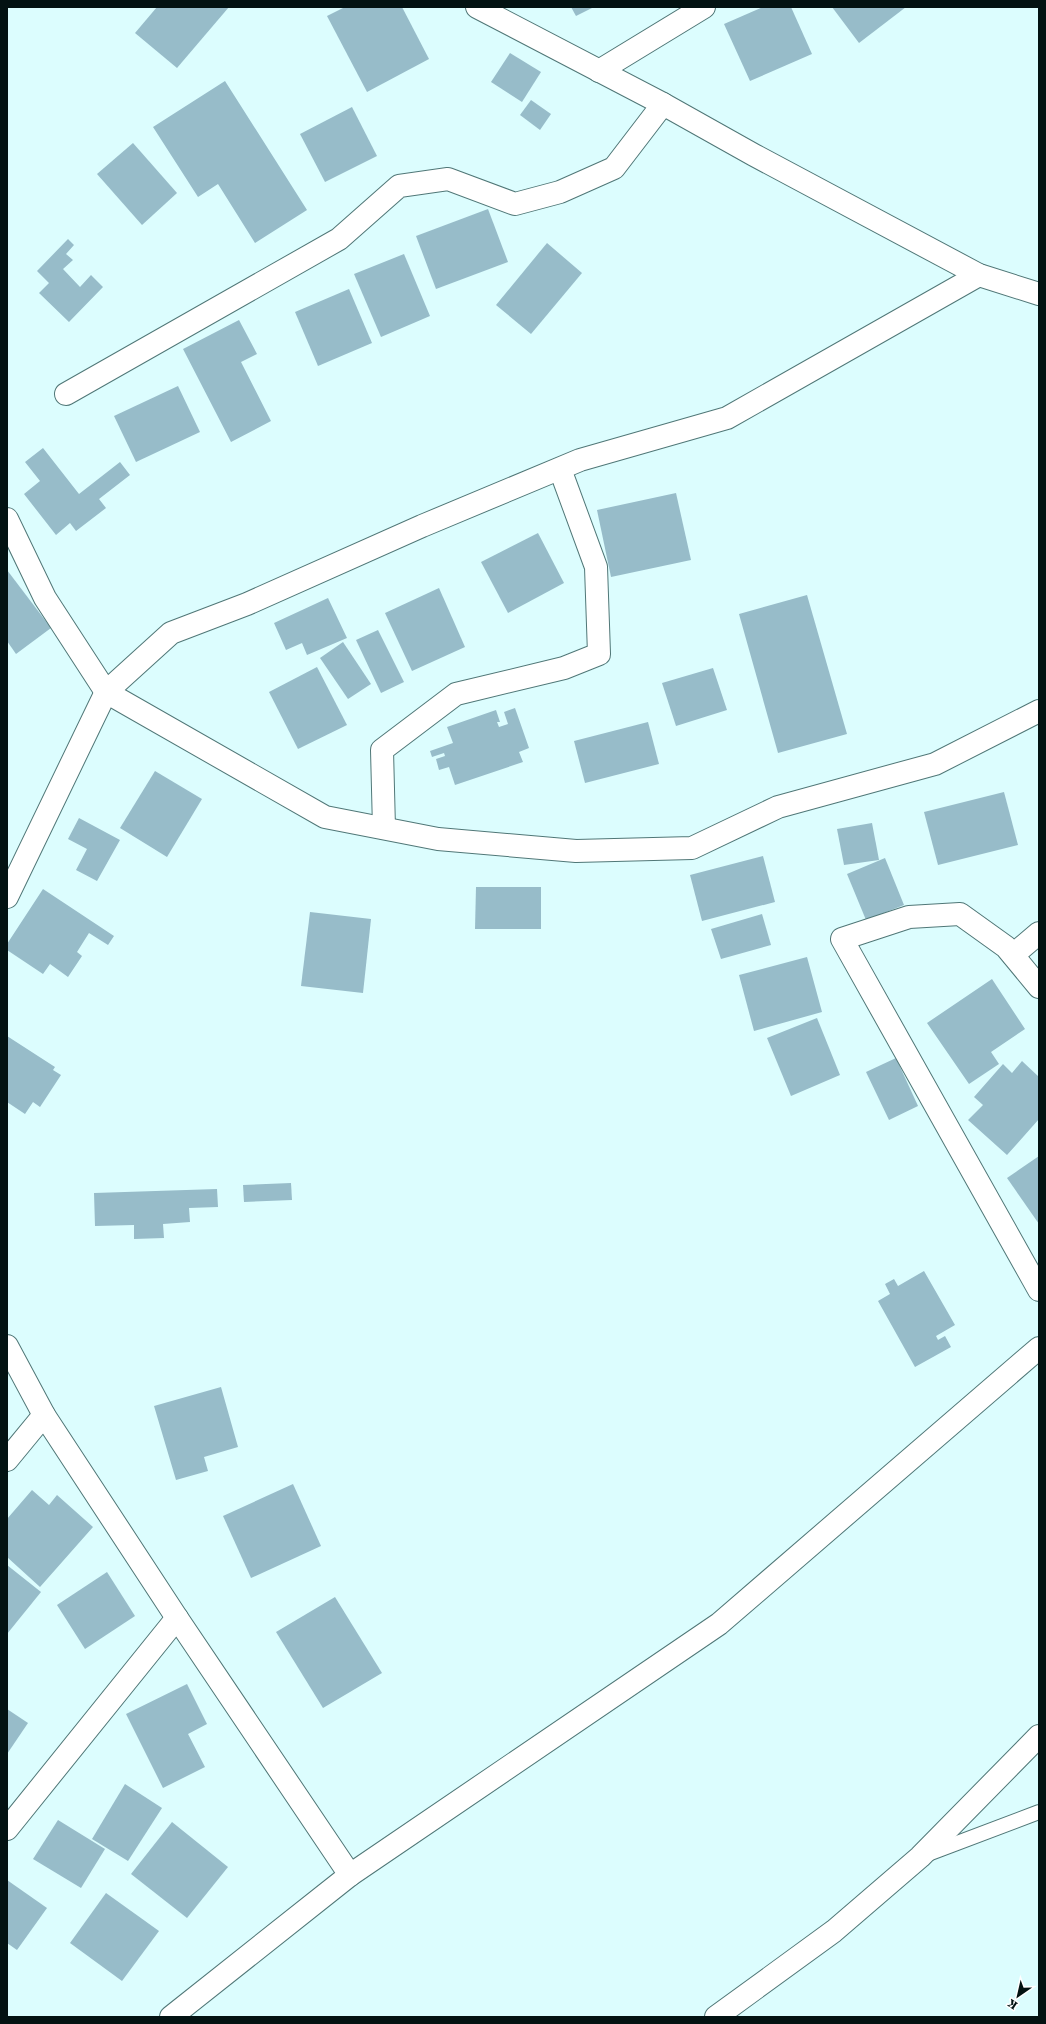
<svg xmlns="http://www.w3.org/2000/svg" width="1046" height="2024" font-family="'Roboto Serif',serif">
<style>
.building{fill:#97bcc9}
.lines{fill:none;stroke-linecap:round;stroke-linejoin:round}
.service-casing{stroke:#507777;stroke-width:16}
.minor-casing{stroke:#507777;stroke-width:24}
.service{stroke:#fff;stroke-width:14}
.minor{stroke:#fff;stroke-width:22}
</style>
<rect width="100%" height="100%" fill="#dcfdfe"/>
<g class="building">
<polygon points="157,7 229,7 177,68 135,33"/>
<polygon points="345,7 402,7 429,59 367,92 327,16"/>
<polygon points="571,7 594,7 576,16"/>
<polygon points="763,7 791,7 812,54 750,81 724,24"/>
<polygon points="832,7 906,7 859,43"/>
<polygon points="510,53 541,72 522,102 491,82"/>
<polygon points="225,81 307,210 255,243 218,184 198,197 153,127"/>
<polygon points="531,100 551,114 540,130 520,115"/>
<polygon points="352,107 377,156 325,182 300,134"/>
<polygon points="133,143 177,193 142,225 97,174"/>
<polygon points="488,209 508,262 436,289 416,236"/>
<polygon points="68,239 74,245 66,254 73,260 63,269 80,287 91,275 103,287 69,322 39,293 49,283 37,271"/>
<polygon points="547,243 582,273 531,334 496,305"/>
<polygon points="404,254 430,316 381,337 354,274"/>
<polygon points="349,289 372,343 318,366 295,312"/>
<polygon points="239,320 257,354 241,362 271,421 231,442 183,349"/>
<polygon points="178,386 200,432 136,462 114,416"/>
<polygon points="43,448 79,494 120,462 130,475 99,499 106,508 76,531 70,523 56,535 24,494 40,481 25,462"/>
<polygon points="676,493 691,560 611,577 597,510"/>
<polygon points="538,533 564,583 508,613 481,562"/>
<polygon points="7,570 51,628 16,654 7,641"/>
<polygon points="439,588 465,647 412,671 385,613"/>
<polygon points="807,595 847,734 778,753 739,614"/>
<polygon points="328,598 347,638 307,655 302,643 286,650 274,623"/>
<polygon points="378,630 404,682 381,693 356,640"/>
<polygon points="343,642 371,684 348,699 320,658"/>
<polygon points="317,667 347,725 298,749 269,692"/>
<polygon points="713,668 727,710 676,726 662,683"/>
<polygon points="515,708 529,748 519,752 523,762 455,785 449,767 439,770 436,759 445,756 444,753 432,757 430,751 453,743 447,727 496,710 500,722 497,722 499,727 508,724 504,712"/>
<polygon points="648,722 659,764 585,783 574,741"/>
<polygon points="155,771 202,799 167,857 120,828"/>
<polygon points="1004,792 1018,845 938,865 924,812"/>
<polygon points="79,818 120,840 97,881 76,870 87,849 68,839"/>
<polygon points="872,823 879,860 844,865 837,829"/>
<polygon points="763,856 775,902 702,921 690,875"/>
<polygon points="885,858 904,905 866,920 847,874"/>
<polygon points="476,887 541,887 541,929 475,929"/>
<polygon points="43,889 114,936 108,945 89,933 77,952 82,956 68,977 50,964 43,974 7,950 7,944"/>
<polygon points="310,912 371,919 363,993 301,986"/>
<polygon points="762,914 771,945 721,959 711,929"/>
<polygon points="807,957 822,1012 754,1031 739,975"/>
<polygon points="992,979 1025,1029 991,1052 999,1064 969,1084 927,1023"/>
<polygon points="817,1018 840,1075 791,1096 767,1038"/>
<polygon points="7,1036 55,1067 53,1070 61,1075 40,1107 33,1102 25,1114 7,1102"/>
<polygon points="896,1058 918,1106 889,1120 866,1072"/>
<polygon points="1022,1061 1039,1077 1039,1119 1007,1155 968,1120 983,1105 974,1097 1003,1064 1012,1073"/>
<polygon points="1039,1156 1039,1224 1007,1178"/>
<polygon points="291,1183 292,1200 244,1202 243,1185"/>
<polygon points="217,1189 218,1207 189,1208 190,1222 163,1224 164,1238 134,1239 134,1225 95,1226 94,1193"/>
<polygon points="924,1271 955,1325 936,1336 938,1340 945,1336 951,1347 915,1367 878,1301 890,1294 885,1284 894,1279 898,1286"/>
<polygon points="221,1387 238,1447 204,1457 208,1471 176,1480 154,1406"/>
<polygon points="293,1484 321,1546 251,1578 223,1516"/>
<polygon points="32,1490 49,1505 57,1495 93,1527 40,1587 7,1557 7,1519"/>
<polygon points="7,1565 41,1592 7,1634"/>
<polygon points="107,1572 135,1616 85,1649 57,1605"/>
<polygon points="335,1597 382,1673 323,1708 276,1632"/>
<polygon points="187,1684 207,1724 188,1734 205,1767 163,1788 126,1714"/>
<polygon points="7,1709 28,1723 7,1754"/>
<polygon points="125,1784 162,1808 128,1861 92,1839"/>
<polygon points="58,1820 105,1849 81,1888 33,1859"/>
<polygon points="172,1822 228,1867 187,1918 131,1874"/>
<polygon points="7,1880 47,1908 17,1950 7,1943"/>
<polygon points="106,1893 159,1931 122,1981 70,1943"/>
</g>
<g class="lines">
<g class="service-casing">
<polyline id="service" points="928,1854 1039,1812"/>
</g>
<g class="minor-casing">
<g id="minor">
<polyline points="477,7 663,104 754,155 979,275 1039,294"/>
<polyline points="599,71 704,7"/>
<polyline points="66,394 339,239 399,186 448,179 515,204 560,192 614,168 663,104"/>
<polyline points="7,519 45,598 106,692 325,817 438,839 576,851 692,848 778,807 935,764 1039,711"/>
<polyline points="384,828 382,750 456,694 564,668 599,654 596,567 560,469"/>
<polyline points="7,897 106,692 171,633 247,604 422,526 580,460 727,418 979,275"/>
<polyline points="1013,955 1039,933"/>
<polyline points="1039,987 1006,947 960,914 909,917 842,939 1039,1290"/>
<polyline points="7,1346 44,1415 177,1618 350,1875"/>
<polyline points="7,1460 44,1415"/>
<polyline points="7,1829 177,1618"/>
<polyline points="171,2017 350,1875 719,1624 1039,1348"/>
<polyline points="716,2017 834,1931 920,1857 1039,1736"/>
</g>
</g>
<use href="#service" class="service"/>
<use href="#minor" class="minor"/>
</g>
<rect width="1046" height="2024" fill="none" stroke="#031212" stroke-width="16"/>
<g transform="translate(1018 1996) rotate(214)" stroke="#ffffff" stroke-width="3" paint-order="stroke">
<path d="M0-3L7 15L0 10L-7 15Z" fill="#031212"/>
<text y="-6" font-size="11" font-weight="bold" text-anchor="middle" fill="#031212">K</text>
</g>
</svg>
